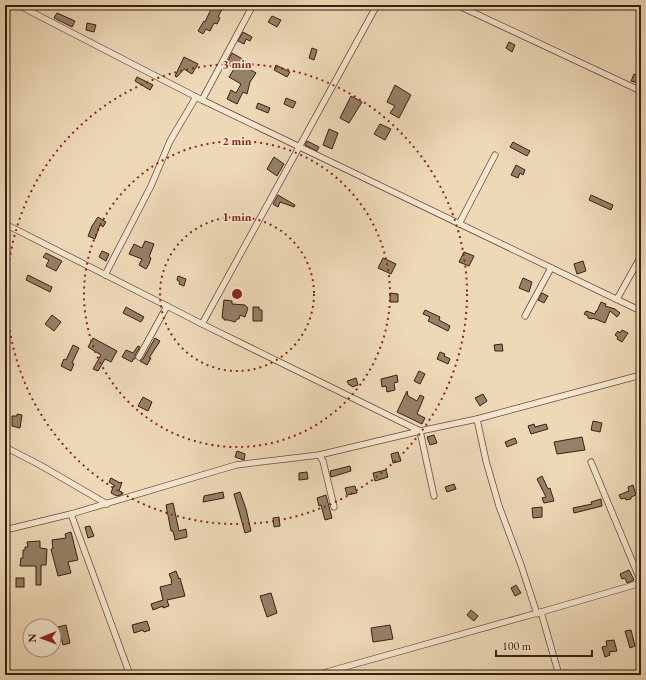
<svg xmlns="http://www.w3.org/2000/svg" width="646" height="680" font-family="'EB Garamond',serif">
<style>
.building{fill:#968067;stroke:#372011}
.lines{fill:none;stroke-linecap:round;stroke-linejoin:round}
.minor-casing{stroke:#654e3a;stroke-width:7}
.minor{stroke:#f4e6d0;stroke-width:5.5}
.ring{fill:none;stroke:#8f2418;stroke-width:2;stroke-dasharray:2 4}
.centre{fill:#8f2418;stroke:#f4e6d0;stroke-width:2}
.ring-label{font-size:12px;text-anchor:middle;font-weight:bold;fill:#8f2418;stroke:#f4e6d0;stroke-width:3.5;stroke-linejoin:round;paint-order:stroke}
</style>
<rect width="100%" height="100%" fill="#eed9b7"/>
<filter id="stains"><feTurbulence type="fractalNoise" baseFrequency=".005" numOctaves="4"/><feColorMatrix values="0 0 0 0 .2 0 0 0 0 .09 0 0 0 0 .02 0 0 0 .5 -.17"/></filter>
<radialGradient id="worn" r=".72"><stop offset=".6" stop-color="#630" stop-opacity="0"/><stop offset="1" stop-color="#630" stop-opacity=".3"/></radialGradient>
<g class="building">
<polygon points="213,5 224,5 218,17 220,18 217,24 214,23 210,31 206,29 203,34 198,31 204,21 205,22"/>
<polygon points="57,13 75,21 72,27 54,18"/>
<polygon points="272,16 281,20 277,27 268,22"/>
<polygon points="87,23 96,25 94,32 86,30"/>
<polygon points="243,32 252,37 250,41 246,39 244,44 238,41"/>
<polygon points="509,42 515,45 512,52 506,48"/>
<polygon points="312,48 317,50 314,60 309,58"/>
<polygon points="232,53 246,61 243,65 256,73 250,82 247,94 243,92 237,104 227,99 231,90 236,93 241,84 229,77 234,69 227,63"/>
<polygon points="184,57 198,64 192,74 184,69 177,77 175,76"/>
<polygon points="276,65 290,72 287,77 274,70"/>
<polygon points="634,74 641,77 641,84 631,81"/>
<polygon points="137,77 153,85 150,90 135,81"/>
<polygon points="395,85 411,95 399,118 390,113 395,106 387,102"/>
<polygon points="351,96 362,102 349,123 340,118"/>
<polygon points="286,98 296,102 293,108 284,104"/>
<polygon points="258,103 270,108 268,113 256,108"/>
<polygon points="380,124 391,129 385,140 374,134"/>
<polygon points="329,129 338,133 332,149 323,145"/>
<polygon points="307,141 319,147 317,151 305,145"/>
<polygon points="513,142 530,151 527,156 510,147"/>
<polygon points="274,157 284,164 277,176 267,169"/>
<polygon points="516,165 525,170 523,175 520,173 518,178 511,175"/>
<polygon points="278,195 295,205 294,207 280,202 278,207 273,204"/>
<polygon points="591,195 613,205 611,210 589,200"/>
<polygon points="98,217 106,222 103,227 100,225 95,239 88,236 92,226"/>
<polygon points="145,241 154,244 149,257 151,258 149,264 146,269 139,265 142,259 129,254 134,244 142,248"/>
<polygon points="102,251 109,254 106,261 99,257"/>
<polygon points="464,252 474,256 469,266 459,262"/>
<polygon points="46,253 62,261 56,271 46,266 49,260 43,257"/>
<polygon points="383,258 396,264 391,274 378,268"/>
<polygon points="583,261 586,271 577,274 574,264"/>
<polygon points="28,275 52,287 50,292 26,280"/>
<polygon points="178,276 186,279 184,286 179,284 180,282 177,280"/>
<polygon points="523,278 532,282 529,292 519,288"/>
<polygon points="390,293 398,294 398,302 390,302"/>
<polygon points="542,293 548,296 544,303 538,300"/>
<polygon points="224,300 232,301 232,304 245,305 248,308 245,317 240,315 239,319 237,319 235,322 228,320 224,320 224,318 222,318"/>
<polygon points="601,302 606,304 605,306 615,309 620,313 617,317 610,311 605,323 593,318 592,319 588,318 588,316 584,314 586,311 595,314 596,311 597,311"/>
<polygon points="126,307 144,317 141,322 123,313"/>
<polygon points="253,307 259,307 259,310 262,310 262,321 253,321"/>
<polygon points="425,310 440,317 439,320 450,326 448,331 428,321 430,317 423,314"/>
<polygon points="52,315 61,322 54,331 45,324"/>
<polygon points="622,330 628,333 622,342 617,339 618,337 615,335 618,331 620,333"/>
<polygon points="93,338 117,351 111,362 105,359 98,371 93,369 101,355 88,347"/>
<polygon points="155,338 160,341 149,358 151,358 147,365 140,361 143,359"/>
<polygon points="502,344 503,351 495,351 494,345"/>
<polygon points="73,345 79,348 72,363 74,364 71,371 61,366 64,359 66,360"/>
<polygon points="138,346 140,347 135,355 135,359 133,359 132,362 122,357 126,350 133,353"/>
<polygon points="440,352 445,354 444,356 450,359 448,364 437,359"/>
<polygon points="419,371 425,374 420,384 414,381"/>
<polygon points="397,375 398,382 394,383 395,390 387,392 386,386 382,387 381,379"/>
<polygon points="356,378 358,385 352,387 351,385 349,385 347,381"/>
<polygon points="407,391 408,396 417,401 420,395 424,397 417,414 425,418 422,424 397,412"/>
<polygon points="483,394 487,401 480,406 475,398"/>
<polygon points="143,397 152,402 148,411 138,406"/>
<polygon points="17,414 22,415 20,428 12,426 12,416 17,416"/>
<polygon points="593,421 602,423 600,432 591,430"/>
<polygon points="534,424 535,427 546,424 548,429 531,434 528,426"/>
<polygon points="434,435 437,443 430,445 427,437"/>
<polygon points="582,437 585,450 557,454 554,442"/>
<polygon points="515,438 517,443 507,447 505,442"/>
<polygon points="237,451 245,454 244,460 235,457"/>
<polygon points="398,452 401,461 393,463 391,454"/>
<polygon points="350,466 351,471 331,477 330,471"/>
<polygon points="386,470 388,477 375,481 373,473"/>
<polygon points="307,472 308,479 299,480 299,473"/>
<polygon points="542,476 548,489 550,488 554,501 544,503 542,498 546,497 537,479"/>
<polygon points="111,478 120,483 122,482 119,491 122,492 121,495 117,496 111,493 113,487 115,486 109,482"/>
<polygon points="454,484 456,489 447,492 445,487"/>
<polygon points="633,485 636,495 631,497 631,499 626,500 625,498 621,499 619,495 629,491 628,487"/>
<polygon points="355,486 357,493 347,495 345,488"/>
<polygon points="223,492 224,498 203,502 204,496"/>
<polygon points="240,492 246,509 251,531 245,533 240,515 234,494"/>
<polygon points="326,495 332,518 325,520 321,505 319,506 317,498"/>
<polygon points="601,499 602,506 574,513 573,508 592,504 591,502"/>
<polygon points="173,503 179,531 186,529 187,537 175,540 173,531 171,531 166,505"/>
<polygon points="542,507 542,517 533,518 532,508"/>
<polygon points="279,517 280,526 274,527 273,518"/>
<polygon points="90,526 94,536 88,538 85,527"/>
<polygon points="71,532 78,560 68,562 71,573 58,576 51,549 53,549 52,540 66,538 65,534"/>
<polygon points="40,541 40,548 47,549 46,565 41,565 41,585 36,585 36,566 20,566 21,558 23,558 23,550 25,550 25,547 28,547 27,542"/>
<polygon points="629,570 634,580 627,583 625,578 622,579 620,574"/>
<polygon points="176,571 179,579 180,578 185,596 167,600 169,606 163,608 163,606 153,610 151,604 163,600 160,587 172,584 171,581 172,581 169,574"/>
<rect x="16" y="578" width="8" height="9"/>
<polygon points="516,585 521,593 515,596 511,588"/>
<polygon points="271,593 277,613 267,617 260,596"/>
<polygon points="471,610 478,616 474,621 467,615"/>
<polygon points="147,621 150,630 144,632 143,630 134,633 132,625"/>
<polygon points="66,625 70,643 63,645 58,627"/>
<polygon points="390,625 393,639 373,642 371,628"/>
<polygon points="631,630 635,646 630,648 625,631"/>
<polygon points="614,640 617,651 609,652 610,655 605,657 602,647 607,646 606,641"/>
</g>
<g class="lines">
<g class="minor-casing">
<g id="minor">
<polyline points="18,5 202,100 641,311"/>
<polyline points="457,5 641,91"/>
<polyline points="202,100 253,5"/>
<polyline points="5,224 167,306 202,324 312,378 420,431 434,496"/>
<polyline points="459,224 495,155"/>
<polyline points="105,275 151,186 170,141 196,97"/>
<polyline points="617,299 641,256"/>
<polyline points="525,316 551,268"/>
<polyline points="202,324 377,5"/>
<polyline points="139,357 167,306"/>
<polyline points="477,419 486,461 499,506 521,565 537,614"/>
<polyline points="5,447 40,465 107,504"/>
<polyline points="319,455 323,461 334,507"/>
<polyline points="591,462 641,582"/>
<polyline points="71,514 130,675"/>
<polyline points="5,530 71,514 236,465 319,455 420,431 477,419 641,375"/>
<polyline points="541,612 559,675"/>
<polyline points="316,675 541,612 641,583"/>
</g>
</g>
<use href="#minor" class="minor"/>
</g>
<g class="ring">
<circle cx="237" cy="294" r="77"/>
<circle cx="237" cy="294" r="153"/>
<circle cx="237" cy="294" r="230"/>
</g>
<circle cx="237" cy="294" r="6" class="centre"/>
<g class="ring-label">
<text x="237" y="68">3 min</text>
<text x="237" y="145">2 min</text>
<text x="237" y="221">1 min</text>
</g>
<rect width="646" height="680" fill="none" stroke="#eed9b7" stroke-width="20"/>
<rect x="6" y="6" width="634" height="668" fill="none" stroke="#372011" stroke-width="2"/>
<rect x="10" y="10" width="626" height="660" fill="none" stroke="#372011"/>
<g transform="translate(42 638) rotate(269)"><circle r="19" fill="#f4e6d0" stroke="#a89784"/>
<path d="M0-3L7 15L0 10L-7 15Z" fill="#8f2418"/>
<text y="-6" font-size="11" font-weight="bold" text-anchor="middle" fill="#372011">N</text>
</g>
<path d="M496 650v6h96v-6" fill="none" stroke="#372011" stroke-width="2"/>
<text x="502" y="650" font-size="12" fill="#372011" stroke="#f4e6d0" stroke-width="3" paint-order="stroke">100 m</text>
<rect width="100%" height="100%" filter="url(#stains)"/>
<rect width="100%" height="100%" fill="url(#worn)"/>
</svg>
